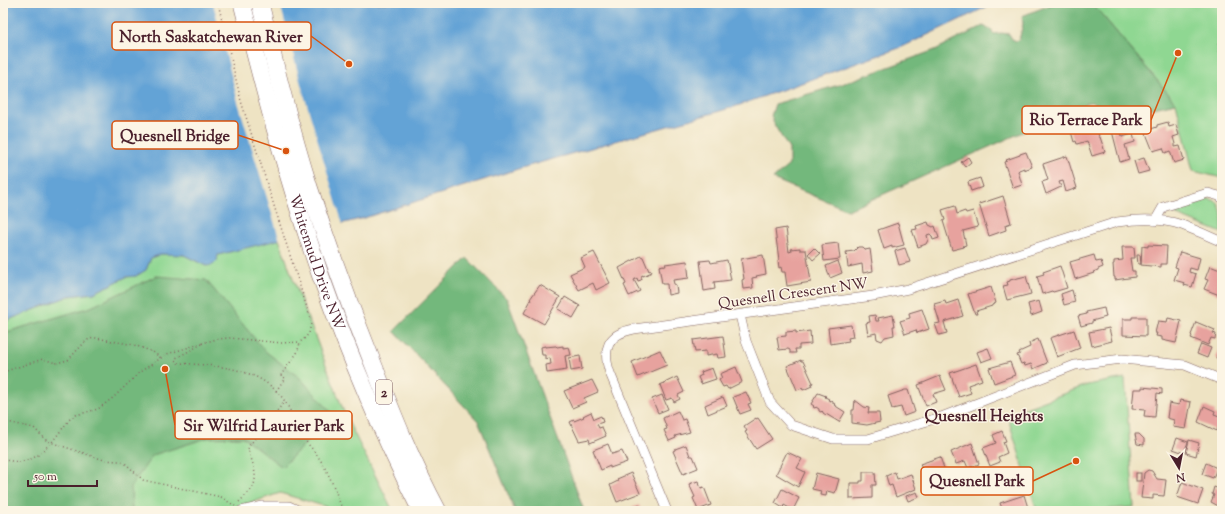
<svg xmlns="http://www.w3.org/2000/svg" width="1225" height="514" font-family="'Sorts Mill Goudy',serif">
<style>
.green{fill:#8fd792;stroke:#6c7b5e}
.forest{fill:#73b87c;stroke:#5e6c54}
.water{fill:#63a3d6;stroke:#566180}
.pier{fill:#eee3c3}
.building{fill:#e7a29e}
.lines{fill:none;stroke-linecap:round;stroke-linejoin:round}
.street-casing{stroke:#836460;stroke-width:10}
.highway-casing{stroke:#836460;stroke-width:18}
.path{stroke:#836460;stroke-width:1.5;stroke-dasharray:1 3;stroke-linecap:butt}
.street{stroke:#fff;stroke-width:9}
.highway{stroke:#fff;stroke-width:17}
.labels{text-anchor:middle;stroke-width:3;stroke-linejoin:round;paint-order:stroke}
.shield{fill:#fcf5e5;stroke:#7f5f63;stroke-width:1}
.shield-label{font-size:14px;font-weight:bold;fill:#4a1f2b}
.street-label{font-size:15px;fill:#4a1f2b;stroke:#fcf5e5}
.neighbourhood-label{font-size:16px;font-weight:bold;fill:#4a1f2b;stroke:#fcf5e5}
.leader{fill:none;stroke:#d8530f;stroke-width:1.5}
.callout-dot{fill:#d8530f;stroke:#fcf5e5;stroke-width:1.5}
.callout{fill:#fcf5e5;stroke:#d8530f;stroke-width:1.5}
.callout-label{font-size:16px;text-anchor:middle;font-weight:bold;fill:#4a1f2b}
</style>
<rect width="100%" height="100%" fill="#fcf5e5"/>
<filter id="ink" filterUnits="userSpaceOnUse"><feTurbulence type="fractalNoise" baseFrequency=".025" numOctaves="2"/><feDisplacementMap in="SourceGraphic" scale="8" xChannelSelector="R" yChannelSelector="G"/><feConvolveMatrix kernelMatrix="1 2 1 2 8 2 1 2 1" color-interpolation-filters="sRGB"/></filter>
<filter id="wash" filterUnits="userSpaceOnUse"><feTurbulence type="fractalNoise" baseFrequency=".012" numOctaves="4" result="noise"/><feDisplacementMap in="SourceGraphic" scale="16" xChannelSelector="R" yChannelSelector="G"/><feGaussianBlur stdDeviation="0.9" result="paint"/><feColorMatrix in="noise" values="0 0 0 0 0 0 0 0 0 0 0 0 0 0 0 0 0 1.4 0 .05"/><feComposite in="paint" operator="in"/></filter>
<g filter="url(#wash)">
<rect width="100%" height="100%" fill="#eee3c3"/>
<g class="green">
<polygon points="1092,3 1222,3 1222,178 1193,171 1176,103"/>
<path d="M1206,199C1225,198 1222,220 1222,233L1177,215L1175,214V210L1177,209Z"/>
<polygon points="279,239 293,279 346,417 393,511 330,511 327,507 280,493 233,509 231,511 3,511 3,322 69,296 94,293 126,277 136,276 146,270 151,258 161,254 184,255 206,266 218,255"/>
<polygon points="1125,378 1134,507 1088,511 1037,511 1007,415 1087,385"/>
</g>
<g class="forest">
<polygon points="1055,3 1092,3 1176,103 1131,113 1090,102 848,210 773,179 789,165 789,149 775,126 771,116 775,104 842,84 935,50 983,26 992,30 993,34 1001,33 1009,34 1012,39 1016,41 1019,40 1023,24 1022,16"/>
<polygon points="467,258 507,299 584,511 515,511 478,421 394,331"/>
<polygon points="156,276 206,280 265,351 300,378 334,415 282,467 243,437 207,438 153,455 131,486 132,511 3,511 3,333 91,307"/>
</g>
<polygon class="water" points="3,3 995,3 902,47 734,107 518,169 364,218 218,255 217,261 213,265 206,266 184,255 161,254 151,258 146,270 136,276 126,277 94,293 69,296 3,322"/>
<polygon class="pier" points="213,3 280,3 300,81 343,225 280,241 238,102"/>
<g id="blocks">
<g class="building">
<polygon points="1085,119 1086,123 1095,121 1099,137 1100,137 1105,152 1092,156 1087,141 1077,144 1076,141 1074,142 1070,128 1076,127 1074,122"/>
<polygon points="1168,122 1169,127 1176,125 1179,135 1173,137 1175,144 1175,147 1180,146 1184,160 1174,163 1170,151 1165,153 1163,148 1153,151 1145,131 1157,127 1157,125"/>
<polygon points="1117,130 1117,131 1121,130 1122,137 1133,134 1135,142 1125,145 1129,159 1120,162 1112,131"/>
<polygon points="1026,152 1032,167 1024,170 1024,168 1019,170 1018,171 1022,185 1013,188 1004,162 1007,161 1006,160 1020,155 1020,154"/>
<polygon points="1067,156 1077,188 1066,192 1063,181 1059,182 1061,187 1046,194 1042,182 1048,180 1043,164"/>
<polygon points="968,157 971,162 965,167 961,162"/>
<polygon points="1144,158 1149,171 1138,174 1134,161"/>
<polygon points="980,178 983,187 971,191 968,182"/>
<polygon points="1003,196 1011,223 1005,225 1006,230 989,236 979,204"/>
<polygon points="955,206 957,214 965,211 966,213 973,211 978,227 963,231 966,245 963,246 964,247 952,250 943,221 945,220 942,210"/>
<polygon points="928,222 929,225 933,227 935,226 939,238 933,240 932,236 930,234 927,235 928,240 926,244 918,247 912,230 917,229 916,226"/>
<polygon points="898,223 904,245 892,248 892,246 884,249 878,230"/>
<polygon points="786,228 789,252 792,251 791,249 800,248 800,250 806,250 811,282 787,286 785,272 782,272 781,267 779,268 778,260 779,260 775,230"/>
<polygon points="838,243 840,259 824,261 822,245"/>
<polygon points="1148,245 1167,246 1166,264 1161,264 1161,267 1141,265 1142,246 1148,247"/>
<polygon points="858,247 862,247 865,250 870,249 873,271 863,273 862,264 848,267 846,252 854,251"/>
<polygon points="1122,247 1134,247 1135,258 1130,258 1132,271 1135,271 1135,277 1115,280 1115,277 1114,277 1113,264 1114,264 1114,261 1123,260"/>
<polygon points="814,248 820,254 813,260 808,254"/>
<polygon points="905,248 910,262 899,265 895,251"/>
<polygon points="594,252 610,283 596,290 593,283 579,290 570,274 585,267 581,258"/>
<polygon points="1180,252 1200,258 1197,270 1190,268 1189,272 1196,274 1192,287 1184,285 1185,283 1174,280 1178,268 1175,267"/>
<polygon points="763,255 766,274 756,276 757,277 752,278 753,288 743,289 742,280 744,279 741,259"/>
<polygon points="1094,255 1096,262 1101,261 1103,267 1098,269 1098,270 1093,272 1094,273 1075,279 1070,262"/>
<polygon points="1137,255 1140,255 1141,264 1138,264"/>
<polygon points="641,256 643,257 649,271 651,270 652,272 643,276 643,275 641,276 642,279 641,280 638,281 637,278 634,280 640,291 629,296 624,285 626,284 619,268"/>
<polygon points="710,260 711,263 727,260 731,280 714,282 715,289 704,291 700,261"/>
<polygon points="687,261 689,278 673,280 674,284 676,285 677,293 668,295 667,284 662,284 659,266 664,265 664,266 666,266 665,264"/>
<polygon points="838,261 842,273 830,278 826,266"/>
<polygon points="1060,266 1067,288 1053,292 1052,291 1042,294 1037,276 1044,274 1043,272"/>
<polygon points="1210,266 1220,270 1222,267 1222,296 1204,289 1208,280 1205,279"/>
<polygon points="1026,276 1031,294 1007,300 1003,286 1008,285 1007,282 1010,281 1010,280"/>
<polygon points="540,285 560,297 544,324 524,313 531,300 530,299"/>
<polygon points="991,287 996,303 992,305 992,306 976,311 977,314 975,314 968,294"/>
<polygon points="1072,290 1075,302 1064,305 1061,294"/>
<polygon points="565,297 580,306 573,318 558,309"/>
<polygon points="958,300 963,316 944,322 947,333 939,335 935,324 940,323 934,304 945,301 946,304"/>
<polygon points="1039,301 1042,312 1031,316 1028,304"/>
<polygon points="1104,308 1106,317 1092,321 1092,323 1081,326 1078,316 1087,314 1086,312"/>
<polygon points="922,309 929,329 917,333 916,330 905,334 900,321 910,318 909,313"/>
<polygon points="875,315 876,321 879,321 878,318 893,315 895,326 893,326 894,335 885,337 882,341 877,339 876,333 868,335 866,323 870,322 869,316"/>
<polygon points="1132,317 1146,317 1146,336 1123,335 1123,319 1132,319"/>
<polygon points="1168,318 1181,321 1176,343 1162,340 1162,337 1156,336 1157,333 1155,333 1158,321 1167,322"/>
<polygon points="1196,322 1215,330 1213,333 1216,334 1215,339 1211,338 1208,345 1191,338 1192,336 1191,335"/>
<polygon points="851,325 853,337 848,338 849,341 830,344 828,328"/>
<polygon points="1109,328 1112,341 1092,346 1089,332"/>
<polygon points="1074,330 1080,348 1057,357 1050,338"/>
<polygon points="796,331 796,333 810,331 811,344 799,345 799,349 795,349 796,353 790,353 790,350 788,349 779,350 777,337 786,336 786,332"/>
<polygon points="723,336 726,357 718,358 717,354 706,356 706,351 695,352 693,340"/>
<polygon points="1038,339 1047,363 1033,369 1031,364 1025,366 1024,363 1021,364 1017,355 1020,354 1019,352 1030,347 1029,343"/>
<polygon points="1201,344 1211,348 1207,358 1197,354"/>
<polygon points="1222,344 1222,361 1216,358"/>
<polygon points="545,346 545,347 556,346 557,347 563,346 563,348 569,347 571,355 565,356 567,370 547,373 546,365 551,364 550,358 545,359 545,355 542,355 541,347"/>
<polygon points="988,348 992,358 981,362 977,352"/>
<polygon points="660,350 667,365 638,377 632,362"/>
<polygon points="580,356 582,369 571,371 569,358"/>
<polygon points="801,360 801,361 803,361 813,383 811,384 812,386 803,390 802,388 797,390 787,366"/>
<polygon points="1010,362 1015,375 994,383 989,368"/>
<polygon points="976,364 982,380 968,385 971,393 959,397 950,373"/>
<polygon points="736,367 742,382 728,389 726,386 723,387 719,380 722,378 720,374"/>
<polygon points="712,368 716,379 701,384 698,377 702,375 701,372"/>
<polygon points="940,376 946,390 933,394 936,402 926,406 918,385"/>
<polygon points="677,377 684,392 678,395 680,399 674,402 672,398 666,400 660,385"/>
<polygon points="592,380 598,392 584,398 586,402 572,408 564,391"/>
<polygon points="1142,387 1162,389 1162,394 1157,393 1155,417 1144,416 1145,410 1132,409 1134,389 1142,389"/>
<polygon points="905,390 908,390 915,412 904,416 901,407 892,409 888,396"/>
<polygon points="746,392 751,403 748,404 751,410 740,414 733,397"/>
<polygon points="818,393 826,396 825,397 829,399 828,400 831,401 832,400 833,401 833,403 835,404 834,405 845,412 839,422 826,414 826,415 823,413 823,412 822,411 821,412 819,411 819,409 816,407 815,408 813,407 814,406 811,404"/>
<polygon points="662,395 668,409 658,413 652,399"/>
<polygon points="723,397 727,406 708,414 705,405"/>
<polygon points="855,400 864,407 869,408 868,413 879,413 880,422 867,425 852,423 852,410 854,410"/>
<polygon points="1180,400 1191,402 1186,429 1173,427 1174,420 1167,418 1169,403 1179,405"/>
<polygon points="1204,406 1215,411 1214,414 1222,417 1217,431 1198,422"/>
<polygon points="678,411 682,420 685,419 690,432 675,436 676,438 669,441 664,430 667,429 663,418"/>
<polygon points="591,412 594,419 601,416 603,422 597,424 599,428 602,427 606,436 590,443 589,439 579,441 570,422 574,420 574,421 584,417 583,416"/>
<polygon points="756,418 756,419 758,418 772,439 756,449 745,432 747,431 744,426"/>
<polygon points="1002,431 1006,441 1003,442 1007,453 998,457 1000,462 990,466 983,448 996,443 993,435"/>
<polygon points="1135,434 1139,434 1144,439 1144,445 1137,444"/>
<polygon points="1177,438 1188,442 1184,453 1173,449"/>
<polygon points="1189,440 1199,443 1196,456 1186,453"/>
<polygon points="972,443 979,464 968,468 965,461 956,464 951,452"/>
<polygon points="608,444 612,454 622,451 627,462 610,468 610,466 601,470 593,450"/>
<polygon points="686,445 690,456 693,456 698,468 683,474 673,451 675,450 675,449"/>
<polygon points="787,452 802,459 797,468 805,472 798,487 776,474"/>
<polygon points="940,457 945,471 936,474 939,482 927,486 920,464"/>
<polygon points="1206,463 1217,468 1213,478 1202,474"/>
<polygon points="1148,470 1152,471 1157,479 1166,480 1164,496 1153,495 1153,499 1141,498 1144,473"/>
<polygon points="863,472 875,472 876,485 872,485 872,498 850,499 850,483 860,483 860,481 863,481"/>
<polygon points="895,472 897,479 911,474 916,489 896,497 892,485 889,486 886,476"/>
<polygon points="631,473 640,493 617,502 610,485 618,481 617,479"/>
<polygon points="816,473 839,479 835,493 827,491 826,496 820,495 821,491 812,489"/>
<rect x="1136" y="473" width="5" height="8"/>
<polygon points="698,481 701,488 704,487 711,505 698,510 693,498 695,497 689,484"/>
<polygon points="1182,482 1203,490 1198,504 1177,497"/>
<polygon points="1214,487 1222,490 1222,508 1211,502 1214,495 1212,494"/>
<polygon points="782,489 799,498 793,510 784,505 783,508 775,503"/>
<polygon points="917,492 919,497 908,501 906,496"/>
<polygon points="1024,495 1029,511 1003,511 1000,503"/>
<polygon points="639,505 641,511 623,511"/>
</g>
</g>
</g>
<g filter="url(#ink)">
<use href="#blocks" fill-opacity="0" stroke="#836460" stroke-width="1"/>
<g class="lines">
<g class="street-casing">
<g id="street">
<polyline points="1155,221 1163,207 1208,193 1219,196 1222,198"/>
<polyline points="740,315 746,341 770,402 791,425 833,439 868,439 944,416 1075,365 1122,359 1185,365 1222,380"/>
<polyline points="241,511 263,506 289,506 300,511"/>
<path d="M667,511L610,373C602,350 607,334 634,329L873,296L908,289L1117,222C1138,219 1161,218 1182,225C1195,230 1209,236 1222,242"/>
</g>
</g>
<g class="highway-casing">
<g id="highway">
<path id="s1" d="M242,3C265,94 289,185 320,274C349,355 382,434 421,511"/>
<path d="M260,3C275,65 290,127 309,187C328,246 349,304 372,361C392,412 412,463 438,511"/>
</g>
</g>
<g class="path">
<polyline points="1222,36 1218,43 1222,68"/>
<polyline points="1222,75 1219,101 1222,117"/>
<polyline points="1220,187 1222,159"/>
<path d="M202,344L176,358L175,360L178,363C217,366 259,366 284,400C292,411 295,425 302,436C307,444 314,450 319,458C330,474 336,493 343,511"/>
<polyline points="3,372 43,359 56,363 68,360 84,343 89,339 96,338 134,345 153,352 161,358"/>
<polyline points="276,391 285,378 281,375 297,353 300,343"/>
<polyline points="3,421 34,428 47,441 104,460 119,461 126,464 143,480 221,497 235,506"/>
<polyline points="3,460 20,462 31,459 37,456 52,442 70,419 76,415 98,409 114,397 140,372 167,354 206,342 217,339 230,338 282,343 300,342 305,338 309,333 311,323 310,317 276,212 241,101 218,3"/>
<path d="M239,502C243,498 247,494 251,490C260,478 252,462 248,449L249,446L285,401"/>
</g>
<use href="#street" class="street"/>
<use href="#highway" class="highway"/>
</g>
</g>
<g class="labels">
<rect class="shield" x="376" y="380" width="16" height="24" rx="3"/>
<g class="shield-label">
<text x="384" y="397">2</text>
</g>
<g class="street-label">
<text dy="5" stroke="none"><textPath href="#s1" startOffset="270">Whitemud Drive NW</textPath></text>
<text transform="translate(793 293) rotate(-8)" y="5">Quesnell Crescent NW</text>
</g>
<g class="neighbourhood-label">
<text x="984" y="421">Quesnell Heights</text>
</g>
</g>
<path class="leader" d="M349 64L311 36M1178 53L1151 120M286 151L238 135M165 369L175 425M1076 461L1033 481"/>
<g class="callout-dot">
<circle cx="349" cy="64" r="4"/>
<circle cx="1178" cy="53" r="4"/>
<circle cx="286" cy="151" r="4"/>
<circle cx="165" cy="369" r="4"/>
<circle cx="1076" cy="461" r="4"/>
</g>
<g class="callout">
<rect x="112" y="22" width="199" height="28" rx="4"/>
<rect x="1022" y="106" width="129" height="28" rx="4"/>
<rect x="112" y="121" width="126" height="28" rx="4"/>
<rect x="175" y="411" width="177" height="28" rx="4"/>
<rect x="921" y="467" width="112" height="28" rx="4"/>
</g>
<g class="callout-label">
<text x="211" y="42">North Saskatchewan River</text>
<text x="1086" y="125">Rio Terrace Park</text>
<text x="175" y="141">Quesnell Bridge</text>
<text x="264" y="431">Sir Wilfrid Laurier Park</text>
<text x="977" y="486">Quesnell Park</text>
</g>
<rect width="1225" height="514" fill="none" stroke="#fcf5e5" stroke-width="16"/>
<g transform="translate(1179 468) rotate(170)" stroke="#fcf5e5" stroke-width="3" paint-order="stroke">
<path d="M0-3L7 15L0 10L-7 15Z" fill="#4a1f2b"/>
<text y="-6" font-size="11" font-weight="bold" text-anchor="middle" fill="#4a1f2b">N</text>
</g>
<path d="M28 480v6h69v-6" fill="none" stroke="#4a1f2b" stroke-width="2"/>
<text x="34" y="480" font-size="12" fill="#4a1f2b" stroke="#fcf5e5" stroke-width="3" paint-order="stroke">50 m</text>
</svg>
